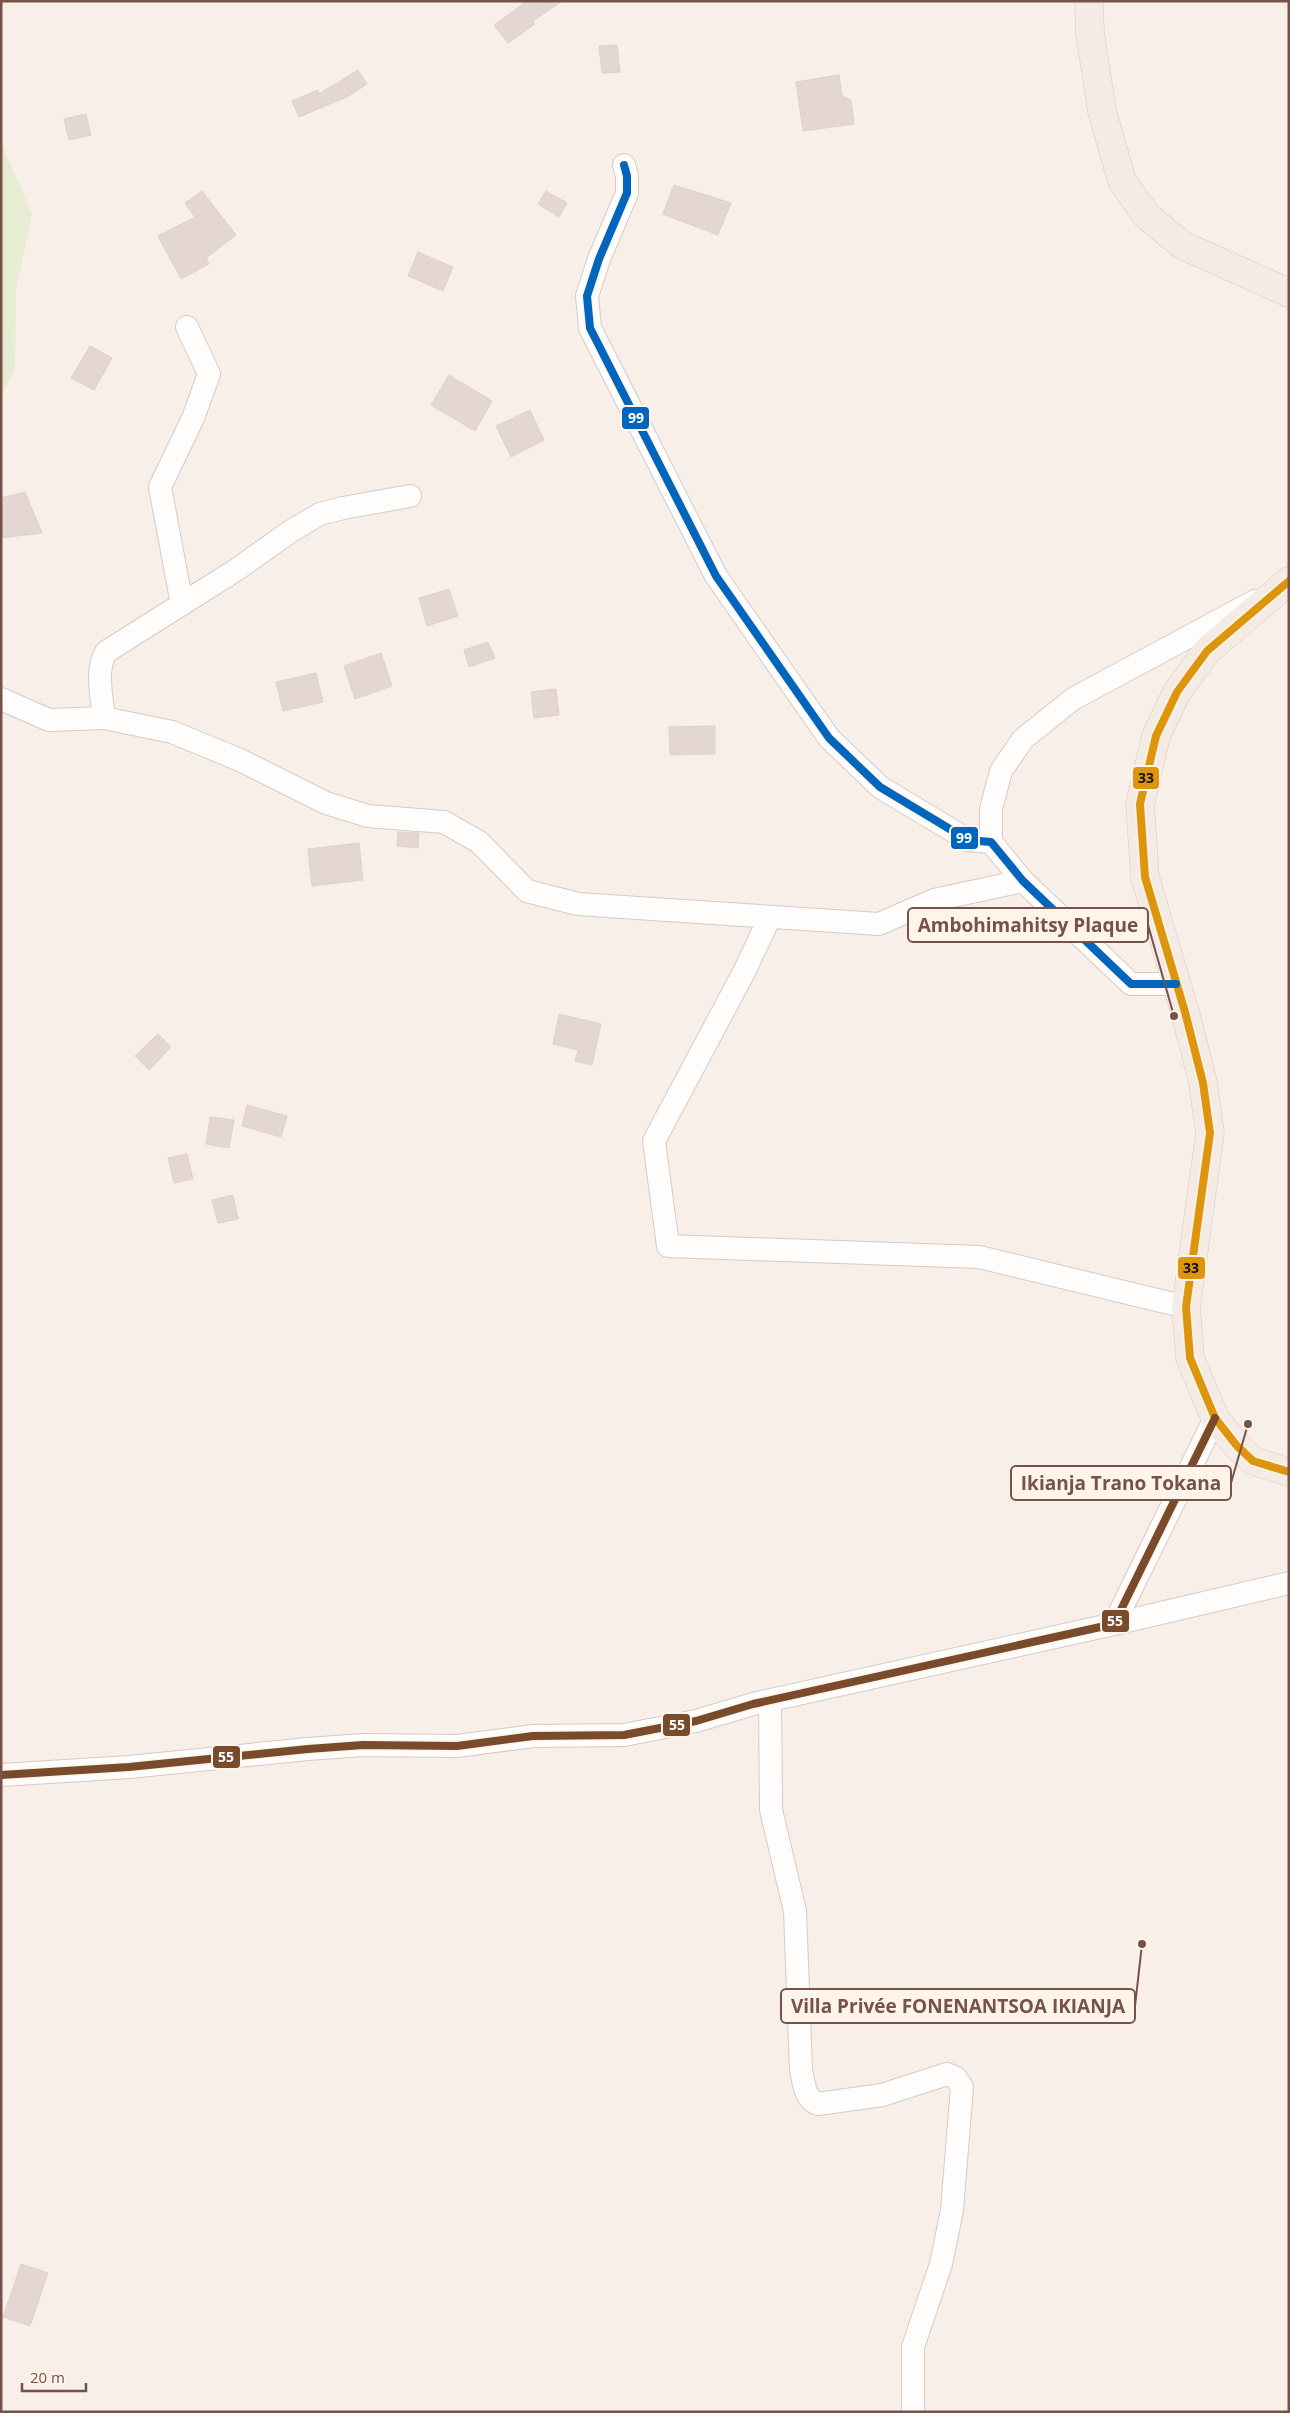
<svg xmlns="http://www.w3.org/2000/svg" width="1290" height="2413" font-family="'Open Sans',sans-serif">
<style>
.green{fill:#e6edd2}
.building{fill:#e4d6d0;stroke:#e0d1ca}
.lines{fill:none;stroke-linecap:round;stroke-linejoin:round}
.minor-casing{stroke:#d6cbc6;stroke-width:24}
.major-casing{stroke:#d6cac5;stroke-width:29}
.minor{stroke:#fefdfc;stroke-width:22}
.major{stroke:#f3ebe4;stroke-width:28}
.bus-1-casing{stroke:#fff4ea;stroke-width:11}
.bus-2-casing{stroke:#fff4ea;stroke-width:11}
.bus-3-casing{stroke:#fff4ea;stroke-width:11}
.bus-1{stroke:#dd950e;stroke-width:8}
.bus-2{stroke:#7a4b2a;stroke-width:8}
.bus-3{stroke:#0065bd;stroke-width:8}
.leader{fill:none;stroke:#765248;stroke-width:2}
.callout-dot{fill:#765248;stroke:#fff4ea;stroke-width:2}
.callout{fill:#fff4ea;stroke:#765248;stroke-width:2}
.callout-label{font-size:19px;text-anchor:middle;font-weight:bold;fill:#765248}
.line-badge{stroke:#fff4ea;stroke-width:2}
.badge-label{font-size:14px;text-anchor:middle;font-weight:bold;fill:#fff}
.pale-badge-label{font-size:14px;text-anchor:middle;font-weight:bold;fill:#111}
</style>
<rect width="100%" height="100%" fill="#f7efe8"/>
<polygon class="green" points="1,142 32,214 16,289 15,368 1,397"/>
<g class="building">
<polygon points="527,1 562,1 533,21 535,24 508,43 494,25"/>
<polygon points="617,45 620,72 602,73 599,46"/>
<polygon points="358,70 367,84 347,97 299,117 292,101 318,90 319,94"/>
<polygon points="839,75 842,96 851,100 854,124 803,131 796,82"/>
<polygon points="86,114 91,135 69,140 64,119"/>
<polygon points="674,185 731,203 718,235 663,214"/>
<polygon points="202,191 236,235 206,258 209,264 181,279 158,236 195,217 185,203"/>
<polygon points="546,191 567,203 559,217 538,204"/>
<polygon points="418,252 453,267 443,291 408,276"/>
<polygon points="90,346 112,358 94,390 71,378"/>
<polygon points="449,375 492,401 475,431 431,405"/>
<polygon points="530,410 544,440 511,457 496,426"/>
<polygon points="25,492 42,533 1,538 1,498"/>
<polygon points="449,589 458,616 427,626 419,598"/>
<polygon points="488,642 495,658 469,667 464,650"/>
<polygon points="381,653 392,686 355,699 344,666"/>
<polygon points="316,673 323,702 283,711 276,682"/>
<polygon points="556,689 559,715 534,718 531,692"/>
<polygon points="715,726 715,754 670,755 669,727"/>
<polygon points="398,832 419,833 418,848 397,846"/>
<polygon points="359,843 363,880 312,886 308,849"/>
<polygon points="559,1014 601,1024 592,1065 575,1061 578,1050 553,1044"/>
<polygon points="158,1034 171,1047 149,1070 135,1056"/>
<polygon points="247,1105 287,1116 281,1137 242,1126"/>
<polygon points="210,1117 234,1120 229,1148 206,1144"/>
<polygon points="187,1154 193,1179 174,1183 168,1158"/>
<polygon points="233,1195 238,1219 218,1223 212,1200"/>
<polygon points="21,2264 48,2273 30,2326 3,2317"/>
</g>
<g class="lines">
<g class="minor-casing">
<g id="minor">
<polyline points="624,165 627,176 627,193 599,259 587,296 590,328 716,576 829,738 880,787 968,840 991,842 1023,881 1131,984 1176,984"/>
<path d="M410,496L343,508L320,514L291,531L236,570L106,652C95,671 102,697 104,718L172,732L240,760L326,803L368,816L444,822L479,842L527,891L578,904L879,924L934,900L1023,881"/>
<polyline points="182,604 160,487 193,418 209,374 187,327"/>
<polyline points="1,699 49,720 104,718"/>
<polyline points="991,842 991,809 1001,771 1023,739 1073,699 1255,601"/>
<polyline points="770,917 744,972 654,1141 668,1246 979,1257 1186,1307"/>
<polyline points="1114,1624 1289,1583"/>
<path d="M770,1701L771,1810L795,1911L801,2070C804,2082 804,2099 818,2104L882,2095L947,2074L956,2078L962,2087L952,2210L941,2264L913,2347V2412"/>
<polyline points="1,1775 129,1767 308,1749 363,1745 457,1746 533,1736 624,1735 696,1721 753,1704 1114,1624 1215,1418"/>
</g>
</g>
<g class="major-casing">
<g id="major">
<polyline points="1089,1 1090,33 1102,111 1122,181 1147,216 1182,245 1289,293"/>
<polyline points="1289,581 1207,651 1177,692 1156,736 1140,804 1145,877 1185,1012 1203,1083 1210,1133 1186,1307 1190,1358 1215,1418 1237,1446 1253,1461 1289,1472"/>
</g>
</g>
<use href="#minor" class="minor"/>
<use href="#major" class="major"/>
<g class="bus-1-casing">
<polyline id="bus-1" points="1289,581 1207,651 1177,692 1156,736 1140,804 1145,877 1185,1012 1203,1083 1210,1133 1186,1307 1190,1358 1215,1418 1237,1446 1253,1461 1289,1472"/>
</g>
<g class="bus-2-casing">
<polyline id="bus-2" points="1,1775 129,1767 308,1749 363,1745 457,1746 533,1736 624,1735 696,1721 753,1704 1114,1624 1215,1418"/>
</g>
<g class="bus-3-casing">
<polyline id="bus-3" points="624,165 627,176 627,193 599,259 587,296 590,328 716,576 829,738 880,787 968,840 991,842 1023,881 1131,984 1176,984"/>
</g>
<use href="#bus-1" class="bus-1"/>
<use href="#bus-2" class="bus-2"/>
<use href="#bus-3" class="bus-3"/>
</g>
<path class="leader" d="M1174 1016L1148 925M1248 1424L1231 1483M1142 1944L1135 2006"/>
<g class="callout-dot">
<circle cx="1174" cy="1016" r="5"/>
<circle cx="1248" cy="1424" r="5"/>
<circle cx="1142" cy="1944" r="5"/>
</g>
<g class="callout">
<rect x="908" y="908" width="240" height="34" rx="5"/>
<rect x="1011" y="1466" width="220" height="34" rx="5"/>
<rect x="781" y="1989" width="354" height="34" rx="5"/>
</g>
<g class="callout-label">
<text x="1028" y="932">Ambohimahitsy Plaque</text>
<text x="1121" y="1490">Ikianja Trano Tokana</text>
<text x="958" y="2013">Villa Privée FONENANTSOA IKIANJA</text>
</g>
<g class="line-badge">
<rect x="621" y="406" width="29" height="24" rx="5" fill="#0065bd"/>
<rect x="1132" y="766" width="28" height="24" rx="5" fill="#dd950e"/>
<rect x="950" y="826" width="29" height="24" rx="5" fill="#0065bd"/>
<rect x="1177" y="1256" width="29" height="24" rx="5" fill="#dd950e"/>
<rect x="1101" y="1609" width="29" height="24" rx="5" fill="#7a4b2a"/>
<rect x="662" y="1713" width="29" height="24" rx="5" fill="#7a4b2a"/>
<rect x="212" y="1745" width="29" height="24" rx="5" fill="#7a4b2a"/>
</g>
<g class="badge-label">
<text x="636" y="423">99</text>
<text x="964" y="843">99</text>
<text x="1115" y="1626">55</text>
<text x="677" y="1730">55</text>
<text x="226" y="1762">55</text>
</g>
<g class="pale-badge-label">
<text x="1146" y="783">33</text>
<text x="1191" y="1273">33</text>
</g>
<rect width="1290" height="2413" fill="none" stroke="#765248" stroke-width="5"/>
<path d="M22 2383v8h64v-8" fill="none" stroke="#765248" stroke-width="2.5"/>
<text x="30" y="2383" font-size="15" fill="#765248" stroke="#fff4ea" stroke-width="4" paint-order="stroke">20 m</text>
</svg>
